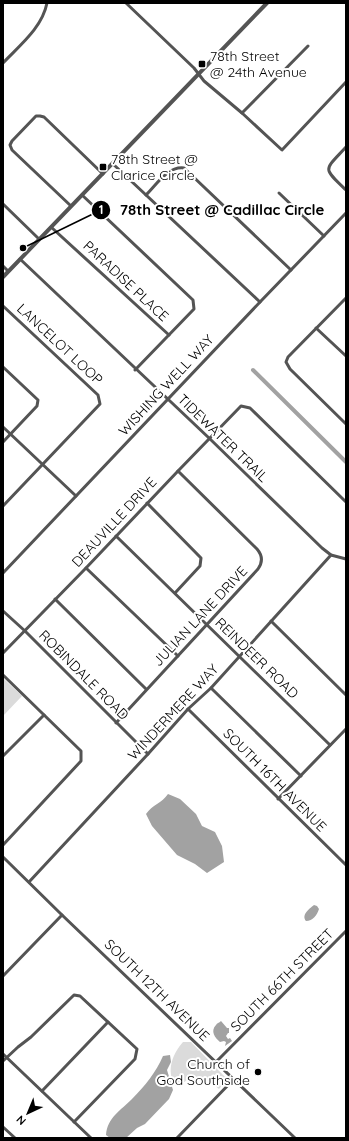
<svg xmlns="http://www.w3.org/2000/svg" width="349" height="1141" font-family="Quicksand,sans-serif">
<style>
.green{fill:#dbdbdb}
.water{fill:#a2a2a2}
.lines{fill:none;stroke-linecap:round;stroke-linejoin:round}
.canal{stroke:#a2a2a2;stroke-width:4}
.minor{stroke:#545454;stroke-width:3}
.tertiary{stroke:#545454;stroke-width:4}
.poi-dot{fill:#000;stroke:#fff;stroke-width:1.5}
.labels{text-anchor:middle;stroke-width:4;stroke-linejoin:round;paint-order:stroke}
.poi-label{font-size:14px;fill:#000;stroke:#fff;text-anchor:start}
.street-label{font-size:14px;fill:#000;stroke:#fff}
.leader{fill:none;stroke:#000;stroke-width:1.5}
.callout-dot{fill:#000;stroke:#fff;stroke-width:1.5}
.mark-label{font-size:12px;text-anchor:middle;font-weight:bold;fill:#fff}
.callout-label{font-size:15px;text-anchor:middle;font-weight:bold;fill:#000;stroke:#fff;stroke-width:4;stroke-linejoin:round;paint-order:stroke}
</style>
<rect width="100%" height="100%" fill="#fff"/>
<g class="green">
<polygon points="3,678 22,696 3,716"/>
<path d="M183,1042H191L226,1078L224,1083L219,1089C211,1082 203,1078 192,1076L183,1083L176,1086C165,1072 173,1053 183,1042Z"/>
</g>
<g class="water">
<path d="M168,794L180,799L196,814L202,826L215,832L222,846L224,862L207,873L195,864L177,855L152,826L146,814C152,805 162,803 168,794Z"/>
<path d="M314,905L317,906L319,909C317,915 313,921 306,921C301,915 309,909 314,905Z"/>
<path d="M221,1021L227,1028H229V1033H228L226,1036L228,1039L230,1038L232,1041L225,1046L226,1042L224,1041L220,1042C215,1038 210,1031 216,1025C217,1023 219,1023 221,1021Z"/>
<path d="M170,1055L171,1062L167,1070L173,1090L169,1099L145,1124L137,1128L126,1138H110L106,1135C107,1118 121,1110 132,1099C145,1086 156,1072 163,1056Z"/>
</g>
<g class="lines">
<polyline class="canal" points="253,370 346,462"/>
<g class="minor">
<polyline points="126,3 194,68 204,81 242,113 282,150 346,82"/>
<path d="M3,63C20,45 42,28 47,3"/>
<polyline points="242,113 308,46"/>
<path d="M346,147C324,171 322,167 346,190"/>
<polyline points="113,164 260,302"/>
<polyline points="279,193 324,236"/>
<polyline points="82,195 193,300 194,309 135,370"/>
<path d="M146,195C157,184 168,166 184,168L291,270"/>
<polyline points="3,204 39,239"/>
<polyline points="71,206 12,150 10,145 12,141 36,116 40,116 44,117 103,174"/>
<polyline points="51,227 169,335"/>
<polyline points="20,259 209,438 322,548 331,555 346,559"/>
<polyline points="3,266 8,271"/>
<polyline points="346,298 288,357 286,362 290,369 346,424"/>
<polyline points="3,306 98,395 100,404 3,506"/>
<polyline points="316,328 346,356"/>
<polyline points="3,367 38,400 37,406 3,442"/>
<polyline points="3,427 76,496"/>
<polyline points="147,503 201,558 200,566 175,593"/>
<polyline points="116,536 330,745"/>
<polyline points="86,568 178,656"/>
<polyline points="3,573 260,302 346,213"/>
<polyline points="55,599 146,689"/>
<polyline points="3,611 25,631 148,754"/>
<polyline points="271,621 346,695"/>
<polyline points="3,653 86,568 178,471 241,406 250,408 346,502"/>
<polyline points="3,675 81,751 81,761 3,845"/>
<polyline points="211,688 301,776"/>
<polyline points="188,709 346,865"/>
<path d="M116,723L258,569C263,562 263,556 257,549L178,471"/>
<polyline points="3,756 44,715"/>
<polyline points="278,799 346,729"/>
<polyline points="3,857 62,915 295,1138"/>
<polyline points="29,882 148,754 188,709 211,688 331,555"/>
<polyline points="3,976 62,915"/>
<polyline points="3,1054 91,1138"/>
<polyline points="3,1061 18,1047 31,1037 74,995 80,996 137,1049 135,1059 74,1122"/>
<polyline points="216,1062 346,931"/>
<polyline points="42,1091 108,1022"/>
<polyline points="3,1127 15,1138"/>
<polyline points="177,1138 234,1079"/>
</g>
<polyline class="tertiary" points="3,277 267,3"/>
</g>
<g class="poi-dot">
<rect x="198" y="60" width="8" height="8" rx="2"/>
<rect x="99" y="163" width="8" height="8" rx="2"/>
<circle cx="258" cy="1072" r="4"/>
</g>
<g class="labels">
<g class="poi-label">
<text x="210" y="61">78th Street<tspan x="210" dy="16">@ 24th Avenue</tspan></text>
<text x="111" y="164">78th Street @<tspan x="111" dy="16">Clarice Circle</tspan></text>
<text x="250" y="1069" text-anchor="end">Church of<tspan x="250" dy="16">God Southside</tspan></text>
</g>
<g class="street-label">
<text transform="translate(126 281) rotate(43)" y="5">PARADISE PLACE</text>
<text transform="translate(60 344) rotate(43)" y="5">LANCELOT LOOP</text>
<text transform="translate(166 385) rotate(-47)" y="5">WISHING WELL WAY</text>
<text transform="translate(223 438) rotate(44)" y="5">TIDEWATER TRAIL</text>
<text transform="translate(114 522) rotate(-47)" y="5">DEAUVILLE DRIVE</text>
<text transform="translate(200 616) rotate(-47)" y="5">JULIAN LANE DRIVE</text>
<text transform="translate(257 658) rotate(44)" y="5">REINDEER ROAD</text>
<text transform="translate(84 675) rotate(45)" y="5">ROBINDALE ROAD</text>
<text transform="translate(173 712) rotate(-47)" y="5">WINDERMERE WAY</text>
<text transform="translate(275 780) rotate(45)" y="5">SOUTH 16TH AVENUE</text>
<text transform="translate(282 980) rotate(-45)" y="5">SOUTH 66TH STREET</text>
<text transform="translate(157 990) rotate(44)" y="5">SOUTH 12TH AVENUE</text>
</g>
</g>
<path class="leader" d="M23 248L101 210"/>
<g class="callout-dot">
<circle cx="23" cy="248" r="4"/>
<circle cx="101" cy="210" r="10"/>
</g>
<g class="mark-label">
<text x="101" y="214">1</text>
</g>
<g class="callout-label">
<text x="222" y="215">78th Street @ Cadillac Circle</text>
</g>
<rect width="349" height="1141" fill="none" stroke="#000000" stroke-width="8"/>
<g transform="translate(28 1113) rotate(224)" stroke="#ffffff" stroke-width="3" paint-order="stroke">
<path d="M0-3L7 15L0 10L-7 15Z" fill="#000000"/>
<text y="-6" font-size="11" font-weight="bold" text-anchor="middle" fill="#000000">N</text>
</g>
</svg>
